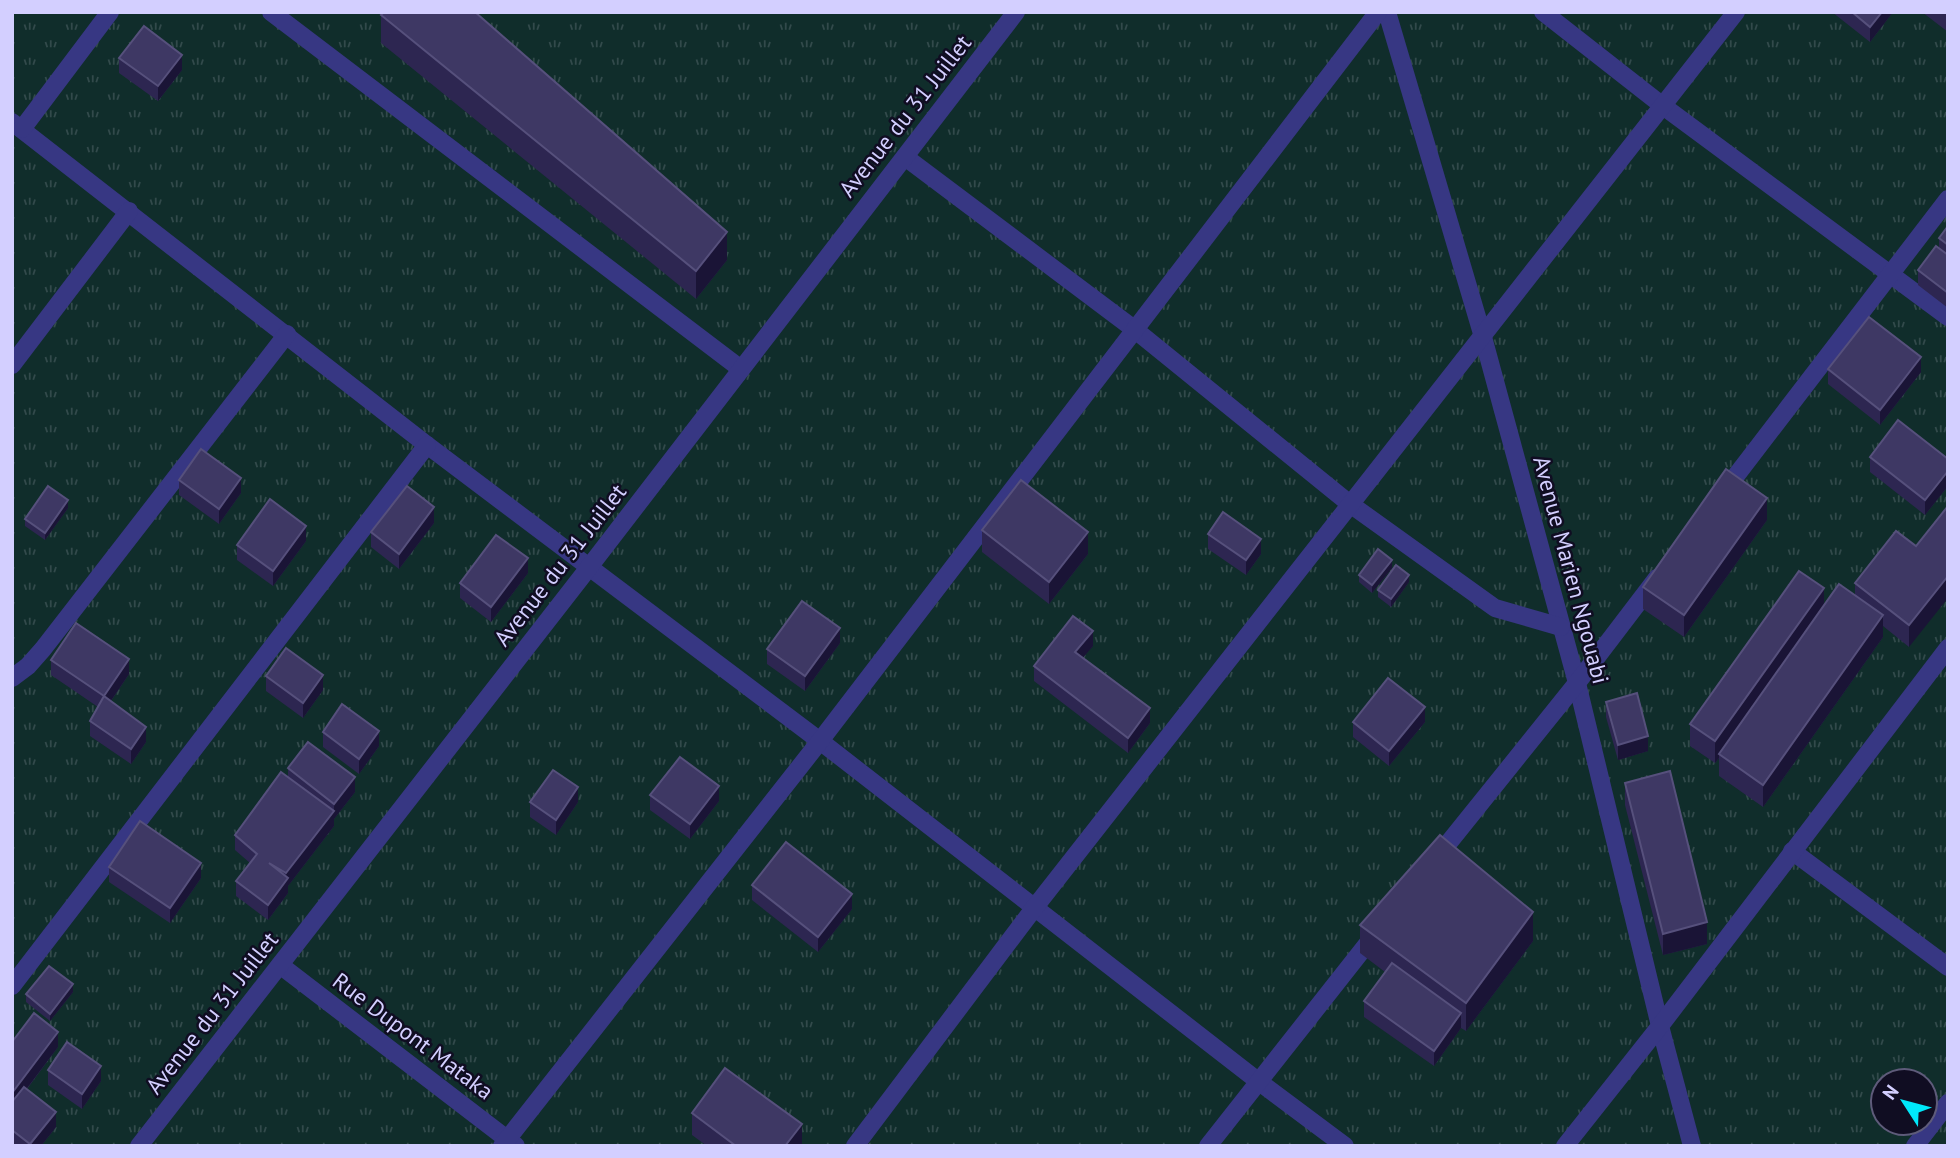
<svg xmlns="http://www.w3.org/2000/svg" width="1960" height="1158" font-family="'PT Sans',sans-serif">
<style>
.grass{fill:url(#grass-tufts);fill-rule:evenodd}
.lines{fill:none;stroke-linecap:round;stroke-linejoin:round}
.minor{stroke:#373783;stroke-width:18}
.wall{fill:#2d2651}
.shaded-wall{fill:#1a1436}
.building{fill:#3e3864;stroke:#56507c;stroke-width:2}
.labels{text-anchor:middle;stroke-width:5;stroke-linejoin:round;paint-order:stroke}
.street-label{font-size:23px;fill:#d3cfff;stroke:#100d22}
</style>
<defs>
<pattern id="grass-tufts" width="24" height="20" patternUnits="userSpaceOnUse" patternTransform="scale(1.75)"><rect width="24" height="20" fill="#102d2b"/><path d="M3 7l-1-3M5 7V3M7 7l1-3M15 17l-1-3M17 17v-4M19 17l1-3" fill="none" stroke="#324a4b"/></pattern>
</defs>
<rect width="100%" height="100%" fill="#100d22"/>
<path class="grass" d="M12,12H1948V1146H12ZM1883,1081H1925V1123H1883Z"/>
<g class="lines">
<g class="minor">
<polyline points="271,12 741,369"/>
<polyline points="1387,12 1483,337 1577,683 1660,1026 1692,1146"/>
<polyline points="1543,12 1663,106 1948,317"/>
<polyline points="12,122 427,445 820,741 1258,1081 1345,1146"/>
<polyline points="22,129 110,12"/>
<polyline points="905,157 1134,329 1350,504 1495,608 1561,627"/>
<polyline points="12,365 129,211"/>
<polyline points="1722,494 1948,199"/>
<polyline points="12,678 28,666 43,649 287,334"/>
<polyline points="1792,851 1948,967"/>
<polyline points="1434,861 1577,683 1657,578"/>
<polyline points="280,965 516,1146"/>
<polyline points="12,986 427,445"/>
<polyline points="139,1146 590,566 1016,12"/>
<polyline points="502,1146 820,741 1378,12"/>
<polyline points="855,1146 1035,907 1736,12"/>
<polyline points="1208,1146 1375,934"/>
<polyline points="1565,1146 1660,1026 1948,648"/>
<polyline points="1915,1146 1948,1103"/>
</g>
</g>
<g class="wall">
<polygon points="1832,12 1893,12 1870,42"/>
<polygon points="1922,12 1948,12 1948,32"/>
<polygon points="381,15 727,260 696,299 381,43"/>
<polygon points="119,58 182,70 158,101 119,73"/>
<polygon points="1948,226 1948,308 1918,285 1918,270 1939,248 1939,238"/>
<polygon points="1828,369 1921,372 1880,425 1828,384"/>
<polygon points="1870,457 1948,459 1948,486 1925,515 1870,472"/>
<polygon points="179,480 241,493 219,524 179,495"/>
<polygon points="68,508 45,540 25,526 25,519"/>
<polygon points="1767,520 1684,637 1643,609 1643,587"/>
<polygon points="434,523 399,569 371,547 371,532"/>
<polygon points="982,530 1088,554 1049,604 982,552"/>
<polygon points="1208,534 1261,554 1246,575 1208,549"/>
<polygon points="306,541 273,586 237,560 237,545"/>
<polygon points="1916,546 1909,647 1883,626 1883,637 1763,807 1719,776 1719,758 1715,763 1690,746 1690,724 1824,605 1855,596 1855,583"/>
<polygon points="1392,568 1372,593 1359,582 1359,575"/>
<polygon points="528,573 491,622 460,598 460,583"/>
<polygon points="1409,582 1391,607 1378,597 1378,590"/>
<polygon points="840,643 805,691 767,664 767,649"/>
<polygon points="1093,646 1083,657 1150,723 1128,753 1034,681 1034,666"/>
<polygon points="51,660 129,674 111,701 146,742 131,764 90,736 90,721 98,707 51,675"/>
<polygon points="266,676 323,690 303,718 266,691"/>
<polygon points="1606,702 1648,751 1618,760 1606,717"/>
<polygon points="1353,722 1425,722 1389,766 1353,737"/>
<polygon points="323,732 379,746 359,774 323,747"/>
<polygon points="288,768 355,792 334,819 334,826 288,886 288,893 268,920 236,896 236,881 250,863 235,850 235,835 288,776"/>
<polygon points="1625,783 1707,944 1663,955 1625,805"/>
<polygon points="650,795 719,801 690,839 650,810"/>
<polygon points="530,802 578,802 556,835 530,817"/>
<polygon points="109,867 201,878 170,923 109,882"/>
<polygon points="752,885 852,909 818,952 752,900"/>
<polygon points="1360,925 1533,941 1466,1031 1461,1028 1434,1066 1364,1017 1364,1001 1385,972 1360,953"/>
<polygon points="73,992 50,1021 26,1002 26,994"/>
<polygon points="12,1042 58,1047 27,1089 56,1127 41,1146 12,1145"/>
<polygon points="48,1070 101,1081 82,1109 48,1085"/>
<polygon points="692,1113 802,1146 707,1146 692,1135"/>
</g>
<g class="shaded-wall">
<polygon points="1882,12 1893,12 1870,42 1870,27"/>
<polygon points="182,55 182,70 158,101 158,86"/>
<polygon points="727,232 727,260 696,299 696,271"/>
<polygon points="1921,357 1921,372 1880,425 1880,410"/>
<polygon points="1948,471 1948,486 1925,515 1925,500"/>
<polygon points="241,478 241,493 219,524 219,509"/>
<polygon points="1767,498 1767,520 1684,637 1684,615"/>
<polygon points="68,500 68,508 45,540 45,533"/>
<polygon points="434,507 434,523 399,569 399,554"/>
<polygon points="306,526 306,541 273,586 273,571"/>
<polygon points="1088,532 1088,554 1049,604 1049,582"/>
<polygon points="1261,539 1261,554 1246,575 1246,560"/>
<polygon points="528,558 528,573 491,622 491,607"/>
<polygon points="1392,560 1392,568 1372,593 1372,585"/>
<polygon points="1409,575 1409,582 1391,607 1391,599"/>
<polygon points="1948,576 1948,598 1909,647 1909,625"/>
<polygon points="1824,588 1824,610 1719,754 1719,758 1715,763 1715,741"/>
<polygon points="1883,615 1883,637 1763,807 1763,785"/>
<polygon points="840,628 840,643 805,691 805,676"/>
<polygon points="1093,631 1093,646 1075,667 1075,652"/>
<polygon points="129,659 129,674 104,711 104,696"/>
<polygon points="323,675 323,690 303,718 303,703"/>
<polygon points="1425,707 1425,722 1389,766 1389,751"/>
<polygon points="1150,708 1150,723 1128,753 1128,738"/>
<polygon points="146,727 146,742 131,764 131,749"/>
<polygon points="379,731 379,746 359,774 359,759"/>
<polygon points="1648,736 1648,751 1618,760 1618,745"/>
<polygon points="355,777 355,792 334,819 334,804"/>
<polygon points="719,786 719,801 690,839 690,824"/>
<polygon points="578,787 578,802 556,835 556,820"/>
<polygon points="334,811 334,826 288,886 288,893 268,920 268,905 286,880 286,873"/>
<polygon points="201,863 201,878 170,923 170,908"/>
<polygon points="852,894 852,909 818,952 818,937"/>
<polygon points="1533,912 1533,941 1466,1031 1466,1003"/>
<polygon points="1707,922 1707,944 1663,955 1663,934"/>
<polygon points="73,984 73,992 50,1021 50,1014"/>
<polygon points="1461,1013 1461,1028 1434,1066 1434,1051"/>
<polygon points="58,1032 58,1047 12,1108 12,1093"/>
<polygon points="101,1066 101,1081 82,1109 82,1094"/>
<polygon points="56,1112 56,1127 41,1146 30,1146"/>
<polygon points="802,1124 802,1146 785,1146"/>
</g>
<g class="building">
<polygon points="384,12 475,12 727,232 696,271 381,15"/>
<polygon points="1852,12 1882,12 1870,27"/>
<polygon points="144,26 182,55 158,86 119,58"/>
<polygon points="1948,226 1948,245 1939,238"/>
<polygon points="1936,246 1948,255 1948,293 1918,270"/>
<polygon points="1869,317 1921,357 1880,410 1828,369"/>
<polygon points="1898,420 1948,459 1948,471 1925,500 1870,457"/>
<polygon points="201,449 241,478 219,509 179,480"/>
<polygon points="1726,469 1767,498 1684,615 1643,587"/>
<polygon points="1021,480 1088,532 1049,582 982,530"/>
<polygon points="48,486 68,500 45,533 25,519"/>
<polygon points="407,486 434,507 399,554 371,532"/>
<polygon points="270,499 306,526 273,571 237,545"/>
<polygon points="1948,506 1948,576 1909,625 1855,583 1896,531 1916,546"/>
<polygon points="1223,512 1261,539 1246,560 1208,534"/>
<polygon points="496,535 528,558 491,607 460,583"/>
<polygon points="1378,549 1392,560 1372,585 1359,575"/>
<polygon points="1396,565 1409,575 1391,599 1378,590"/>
<polygon points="1799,571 1824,588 1715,741 1690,724"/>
<polygon points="1839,584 1883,615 1763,785 1719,754"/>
<polygon points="802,601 840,628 805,676 767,649"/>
<polygon points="1073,616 1093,631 1075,652 1150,708 1128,738 1034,666"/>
<polygon points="76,623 129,659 104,696 146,727 131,749 90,721 104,696 51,660"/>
<polygon points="286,648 323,675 303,703 266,676"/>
<polygon points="1388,678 1425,707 1389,751 1353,722"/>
<polygon points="1637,693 1648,736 1618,745 1606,702"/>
<polygon points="342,704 379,731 359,759 323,732"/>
<polygon points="308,742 355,777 334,804 288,768"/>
<polygon points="680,757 719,786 690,824 650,795"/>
<polygon points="553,770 578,787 556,820 530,802"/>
<polygon points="1670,771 1707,922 1663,934 1625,783"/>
<polygon points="281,772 334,811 286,873 269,863 288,878 268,905 236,881 257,854 235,835"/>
<polygon points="140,821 201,863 170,908 109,867"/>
<polygon points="1440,835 1533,912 1466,1003 1360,925"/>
<polygon points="786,842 852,894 818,937 752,885"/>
<polygon points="1392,963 1461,1013 1434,1051 1364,1001"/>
<polygon points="49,966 73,984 50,1014 26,994"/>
<polygon points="34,1013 58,1032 12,1093 12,1042"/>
<polygon points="67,1042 101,1066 82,1094 48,1070"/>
<polygon points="725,1068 802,1124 785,1146 736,1146 692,1113"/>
<polygon points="24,1087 56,1112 30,1144 12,1130 12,1102"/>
</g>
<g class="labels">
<g class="street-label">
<text transform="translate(905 116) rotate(-52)" y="8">Avenue du 31 Juillet</text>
<text transform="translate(560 565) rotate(-52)" y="8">Avenue du 31 Juillet</text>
<text transform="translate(1571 570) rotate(75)" y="8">Avenue Marien Ngouabi</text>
<text transform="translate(212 1013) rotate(-52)" y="8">Avenue du 31 Juillet</text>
<text transform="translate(413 1036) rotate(37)" y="8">Rue Dupont Mataka</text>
</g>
</g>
<rect width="1960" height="1158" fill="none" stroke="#d3cfff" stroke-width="28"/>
<g transform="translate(1904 1102) rotate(306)"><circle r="33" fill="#100d22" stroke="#5e5b7a" stroke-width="2"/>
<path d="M0-5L12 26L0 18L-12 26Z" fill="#00e8fa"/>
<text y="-10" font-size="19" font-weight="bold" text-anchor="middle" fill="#d3cfff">N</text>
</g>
</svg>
